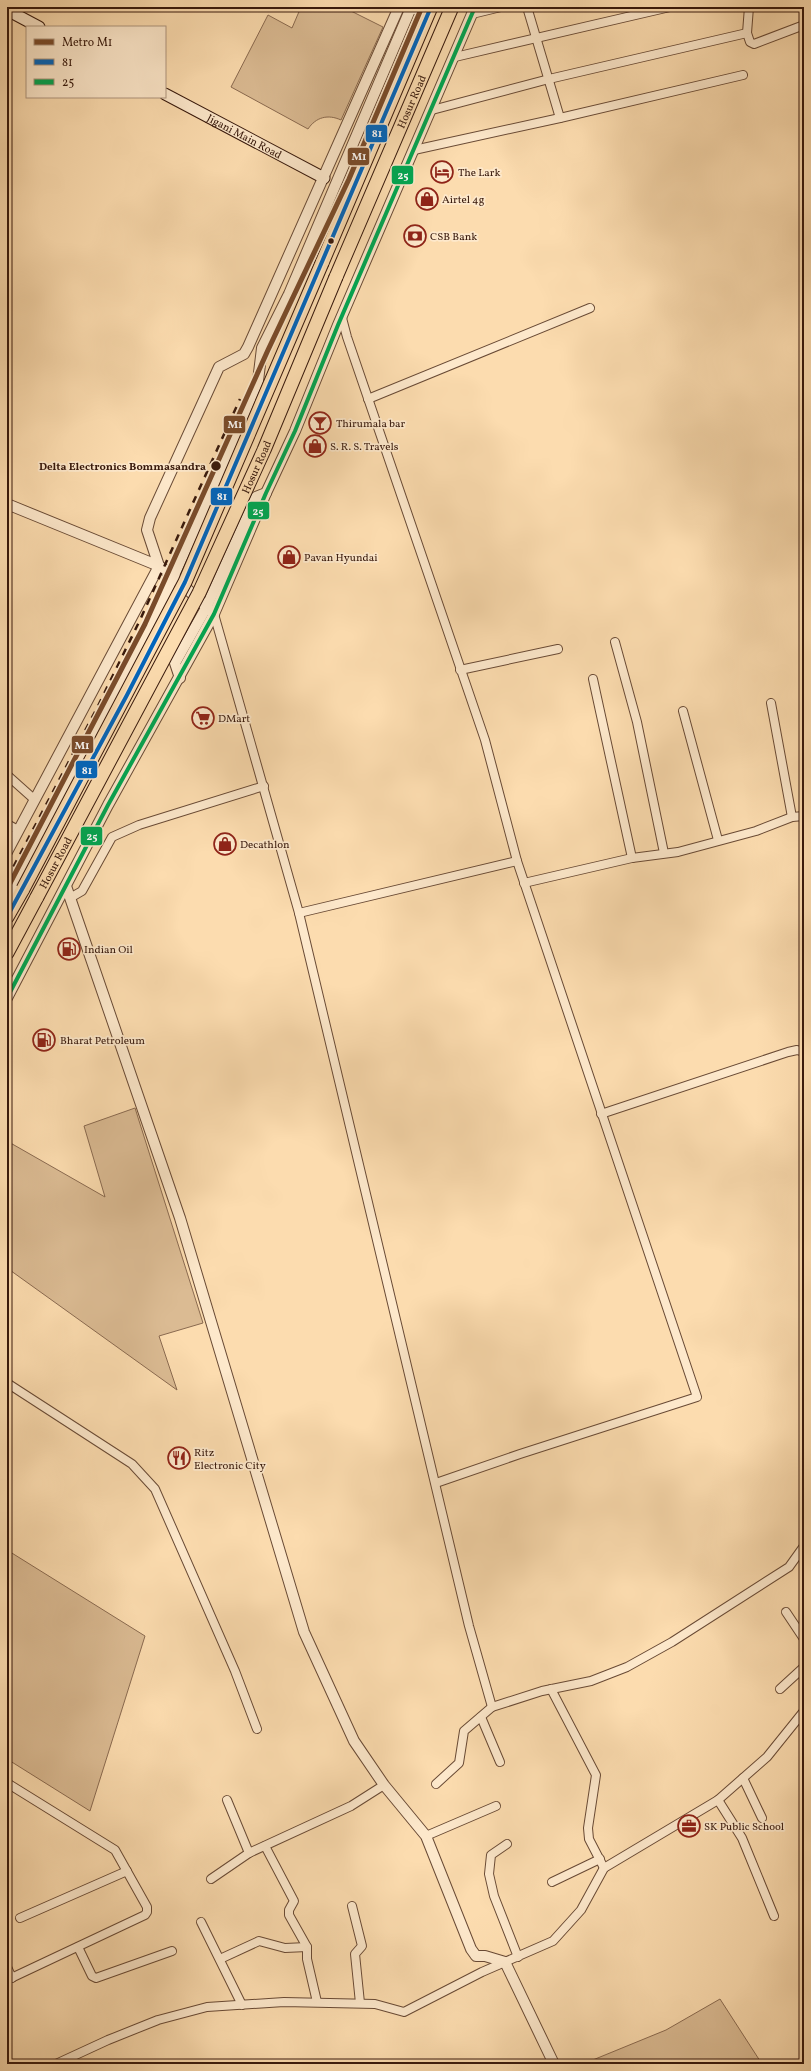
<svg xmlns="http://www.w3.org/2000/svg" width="811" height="2071" font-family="Vollkorn,serif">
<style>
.green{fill:#dbbb93;stroke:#8a6a50}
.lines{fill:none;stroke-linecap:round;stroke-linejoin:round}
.minor-casing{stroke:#694a35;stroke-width:10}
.tertiary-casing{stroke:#694a35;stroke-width:12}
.secondary-casing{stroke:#38190c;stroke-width:13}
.trunk-casing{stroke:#38190c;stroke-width:15}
.minor{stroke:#fde8cb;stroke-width:8}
.tertiary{stroke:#fde8cb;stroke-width:10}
.secondary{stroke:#fde8cb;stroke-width:11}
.trunk{stroke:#fcdcaf;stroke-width:13}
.rail{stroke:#38190c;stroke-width:2.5;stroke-dasharray:7 7;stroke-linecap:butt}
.trunk-bridge-casing{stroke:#38190c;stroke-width:15;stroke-linecap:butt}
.trunk-bridge{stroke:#fcdcaf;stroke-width:13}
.bus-1-casing{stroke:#fde8cb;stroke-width:7}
.bus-2-casing{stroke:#fde8cb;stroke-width:7}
.bus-1{stroke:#0065bd;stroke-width:4}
.bus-2{stroke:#00a651;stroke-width:4}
.metro-1-casing{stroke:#fde8cb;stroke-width:8}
.metro-1{stroke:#7a4b2a;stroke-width:5}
.bus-dot{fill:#38190c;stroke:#fde8cb;stroke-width:1.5}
.labels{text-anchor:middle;stroke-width:3.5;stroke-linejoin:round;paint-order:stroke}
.street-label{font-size:11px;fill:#38190c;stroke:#fde8cb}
.poi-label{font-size:11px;fill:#38190c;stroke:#fde8cb;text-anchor:start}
.stop-label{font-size:11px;font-weight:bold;fill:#38190c;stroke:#fde8cb;text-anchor:end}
.line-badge{stroke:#fde8cb;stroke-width:1.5}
.badge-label{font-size:11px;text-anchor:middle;font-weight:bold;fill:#fff}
</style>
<rect width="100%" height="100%" fill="#fcdcaf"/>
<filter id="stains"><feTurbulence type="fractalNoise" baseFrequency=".005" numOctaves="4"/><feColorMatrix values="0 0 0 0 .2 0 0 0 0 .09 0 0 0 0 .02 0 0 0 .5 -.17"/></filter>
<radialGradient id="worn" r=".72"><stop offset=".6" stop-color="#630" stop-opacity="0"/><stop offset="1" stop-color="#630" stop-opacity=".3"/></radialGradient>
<g class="green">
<path d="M301,7H343L383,27L341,120C328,114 316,117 308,129L231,87L268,15L292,28Z"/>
<polygon points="135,1108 203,1323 159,1336 177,1390 7,1268 7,1141 105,1197 84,1126"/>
<polygon points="7,1550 145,1636 90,1811 7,1759"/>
<polygon points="720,1999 762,2064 583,2064 666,2030"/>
</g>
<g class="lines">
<g class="minor-casing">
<g id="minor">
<polyline points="527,7 560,118"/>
<polyline points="749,7 747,33 750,42 754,44 804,25"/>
<polyline points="472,14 501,7"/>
<polyline points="455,57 670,7"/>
<polyline points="432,110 549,79 747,33"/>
<polyline points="414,150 560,118 743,75"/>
<polyline points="342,318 347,337 485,740 517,861 697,1397 520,1454 436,1483"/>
<polyline points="368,399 590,308"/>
<polyline points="214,614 299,913 469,1626 492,1707"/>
<polyline points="615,642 637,722 664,853"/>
<polyline points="460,670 558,649"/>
<polyline points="593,679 632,858"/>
<polyline points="771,703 792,817"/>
<polyline points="683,711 718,840"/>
<polyline points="7,775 35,800"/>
<polyline points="7,824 18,830"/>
<polyline points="524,883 632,858 678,852 756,831 792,817 804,816"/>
<polyline points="70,898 82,891 112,837 139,825 264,786"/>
<polyline points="299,913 517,861"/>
<polyline points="601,1114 788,1052 797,1050 804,1052"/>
<polyline points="7,1383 132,1464 155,1489 235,1671 257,1729"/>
<polyline points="786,1612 804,1639"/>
<polyline points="551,1689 596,1775 588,1828 589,1839 604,1868"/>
<polyline points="780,1689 804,1667"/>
<polyline points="481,1717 500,1762"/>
<polyline points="743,1778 762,1818"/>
<polyline points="7,1783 115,1850 147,1907 147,1912 145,1915 7,1980"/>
<polyline points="436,1784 459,1763 464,1731 492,1707 542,1691 591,1681 627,1667 672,1642 789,1567 804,1546"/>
<polyline points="227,1800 249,1853"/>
<polyline points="718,1800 742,1838 774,1916"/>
<polyline points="426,1836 496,1806"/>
<polyline points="507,1844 491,1855 489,1874 494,1896 518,1957"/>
<polyline points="265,1846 294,1901 289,1910 289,1915 307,1947 307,1959 317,2002"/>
<polyline points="211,1879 249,1853 351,1806 384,1785"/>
<polyline points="552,1882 600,1859"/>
<polyline points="352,1906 362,1946 355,1954 360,2003"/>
<polyline points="20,1918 127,1871"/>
<polyline points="201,1922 242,2005"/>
<polyline points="78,1947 92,1976 96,1978 172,1951"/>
<polyline points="220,1959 259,1941 285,1948 307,1947"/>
<polyline points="7,1967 12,1978"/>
<polyline points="56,2064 108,2040 158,2020 207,2007 284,2002 375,2004 404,2012 482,1972 553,1941 581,1910 604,1868 718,1800 767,1757 804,1711"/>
</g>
</g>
<g class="tertiary-casing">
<g id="tertiary">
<polyline points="7,504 159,566 173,576 214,614"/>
<polyline points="180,678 175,663 206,608 256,497 266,493"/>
<polyline points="7,852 159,566 147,530 150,518 219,367 244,354 248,347 399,7"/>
<polyline points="66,886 180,1218 304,1632 354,1741 384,1785 426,1836 471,1949 476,1956 485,1956 505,1962 554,2064"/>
<polyline points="7,897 148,633 203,511 258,381 262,348 289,294 410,10 422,7"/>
<polyline points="7,998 108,805 214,614 266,493 295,431 338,325 475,7"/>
</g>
</g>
<g class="secondary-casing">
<g id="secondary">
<polyline points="7,10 39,27"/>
<path id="s1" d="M165,94L324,178"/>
</g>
</g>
<g class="trunk-casing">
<g id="trunk">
<polyline points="322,263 431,7"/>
<path id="s2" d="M336,277L452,7"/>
<polyline points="7,917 23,889"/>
<polyline points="7,953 37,897"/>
</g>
</g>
<use href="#minor" class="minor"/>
<use href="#tertiary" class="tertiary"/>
<use href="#secondary" class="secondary"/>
<use href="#trunk" class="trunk"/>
<g class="rail">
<polyline points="7,879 97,708 140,620 240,399"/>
<polyline points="7,889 15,874"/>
</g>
<g class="trunk-bridge-casing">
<g id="trunk-bridge">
<polyline points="23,889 185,582 322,263"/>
<path id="s3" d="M37,897L199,593L264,450L336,277"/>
</g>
</g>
<use href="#trunk-bridge" class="trunk-bridge"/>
<g class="bus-1-casing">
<polyline id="bus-1" points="7,917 127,695 185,582 431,7"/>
</g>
<g class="bus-2-casing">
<polyline id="bus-2" points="7,998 108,805 214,614 266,493 295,431 338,325 475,7"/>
</g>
<use href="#bus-1" class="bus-1"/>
<use href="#bus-2" class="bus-2"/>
<g class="metro-1-casing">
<polyline id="metro-1" points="7,889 145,624 268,350 349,179 422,7"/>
</g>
<use href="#metro-1" class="metro-1"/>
</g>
<defs>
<g id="hotel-ring" transform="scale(1.15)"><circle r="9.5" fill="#fde8cb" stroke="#8f2418" stroke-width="1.5"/><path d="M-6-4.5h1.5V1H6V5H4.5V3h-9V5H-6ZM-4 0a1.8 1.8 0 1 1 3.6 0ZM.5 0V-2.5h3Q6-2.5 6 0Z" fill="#8f2418"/></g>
<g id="shop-ring" transform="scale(1.15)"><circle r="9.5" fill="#fde8cb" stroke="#8f2418" stroke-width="1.5"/><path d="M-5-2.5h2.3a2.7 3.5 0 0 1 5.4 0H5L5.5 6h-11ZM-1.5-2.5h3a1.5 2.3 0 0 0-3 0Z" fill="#8f2418"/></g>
<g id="bank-ring" transform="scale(1.15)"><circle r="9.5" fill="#fde8cb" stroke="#8f2418" stroke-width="1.5"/><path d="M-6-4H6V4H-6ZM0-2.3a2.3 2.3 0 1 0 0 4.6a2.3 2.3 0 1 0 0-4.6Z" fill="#8f2418"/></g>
<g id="bar-ring" transform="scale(1.15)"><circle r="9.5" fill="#fde8cb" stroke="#8f2418" stroke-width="1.5"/><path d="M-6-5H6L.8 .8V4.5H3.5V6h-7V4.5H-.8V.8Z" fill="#8f2418"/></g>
<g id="supermarket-ring" transform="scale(1.15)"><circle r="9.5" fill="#fde8cb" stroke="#8f2418" stroke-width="1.5"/><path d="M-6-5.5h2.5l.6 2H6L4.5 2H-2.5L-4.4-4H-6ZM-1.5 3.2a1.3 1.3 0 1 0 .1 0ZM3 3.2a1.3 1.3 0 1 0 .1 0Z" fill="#8f2418"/></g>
<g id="fuel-ring" transform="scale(1.15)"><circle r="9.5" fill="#fde8cb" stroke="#8f2418" stroke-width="1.5"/><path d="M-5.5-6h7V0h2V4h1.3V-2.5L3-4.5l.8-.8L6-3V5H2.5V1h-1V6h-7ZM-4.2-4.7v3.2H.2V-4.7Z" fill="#8f2418"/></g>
<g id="restaurant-ring" transform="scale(1.15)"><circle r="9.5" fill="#fde8cb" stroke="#8f2418" stroke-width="1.5"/><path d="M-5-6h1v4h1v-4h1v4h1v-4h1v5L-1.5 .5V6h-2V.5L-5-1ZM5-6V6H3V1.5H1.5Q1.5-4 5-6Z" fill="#8f2418"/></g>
<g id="office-ring" transform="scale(1.15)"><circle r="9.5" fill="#fde8cb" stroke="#8f2418" stroke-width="1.5"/><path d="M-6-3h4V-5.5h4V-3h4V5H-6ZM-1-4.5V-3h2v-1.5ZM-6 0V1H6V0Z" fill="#8f2418"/></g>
</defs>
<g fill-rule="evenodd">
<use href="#hotel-ring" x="442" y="172"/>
<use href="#shop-ring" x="427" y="199"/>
<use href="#bank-ring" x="415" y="236"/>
<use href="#bar-ring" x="320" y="423"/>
<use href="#shop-ring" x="315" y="446"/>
<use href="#shop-ring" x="289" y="557"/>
<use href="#supermarket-ring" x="203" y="718"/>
<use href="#shop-ring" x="225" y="844"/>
<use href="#fuel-ring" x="69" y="949"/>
<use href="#fuel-ring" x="44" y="1040"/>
<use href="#restaurant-ring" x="179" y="1458"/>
<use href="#office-ring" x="689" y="1826"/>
</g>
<g class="bus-dot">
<circle cx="331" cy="241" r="3.5"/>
<circle cx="216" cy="466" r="5.5"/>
</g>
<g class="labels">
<g class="street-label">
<text dy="4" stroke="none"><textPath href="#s2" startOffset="191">Hosur Road</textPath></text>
<text dy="4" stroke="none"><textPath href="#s1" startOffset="90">Jigani Main Road</textPath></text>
<text dy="4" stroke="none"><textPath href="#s3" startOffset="483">Hosur Road</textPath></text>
<text dy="4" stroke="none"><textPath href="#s3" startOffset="39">Hosur Road</textPath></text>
</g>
<g class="poi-label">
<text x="458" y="176">The Lark</text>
<text x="442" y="203">Airtel 4g</text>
<text x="430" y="240">CSB Bank</text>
<text x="336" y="427">Thirumala bar</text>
<text x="330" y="450">S. R. S. Travels</text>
<text x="304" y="561">Pavan Hyundai</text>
<text x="218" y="722">DMart</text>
<text x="240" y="848">Decathlon</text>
<text x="84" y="953">Indian Oil</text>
<text x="60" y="1044">Bharat Petroleum</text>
<text x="194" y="1456">Ritz<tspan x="194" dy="13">Electronic City</tspan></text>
<text x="704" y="1830">SK Public School</text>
</g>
<g class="stop-label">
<text x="206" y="470">Delta Electronics Bommasandra</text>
</g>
</g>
<g class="line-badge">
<rect x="365" y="124" width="23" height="19" rx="4" fill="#0065bd"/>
<rect x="347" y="147" width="23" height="19" rx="4" fill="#7a4b2a"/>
<rect x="391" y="165" width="23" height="20" rx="4" fill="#00a651"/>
<rect x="223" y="415" width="23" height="19" rx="4" fill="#7a4b2a"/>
<rect x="210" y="487" width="23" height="19" rx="4" fill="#0065bd"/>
<rect x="247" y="501" width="23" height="19" rx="4" fill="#00a651"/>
<rect x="71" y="735" width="23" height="19" rx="4" fill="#7a4b2a"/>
<rect x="75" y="760" width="23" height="19" rx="4" fill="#0065bd"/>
<rect x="80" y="826" width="23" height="20" rx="4" fill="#00a651"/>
</g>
<g class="badge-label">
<text x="377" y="137">81</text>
<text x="359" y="160">M1</text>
<text x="403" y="179">25</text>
<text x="235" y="428">M1</text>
<text x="222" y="500">81</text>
<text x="258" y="515">25</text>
<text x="82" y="749">M1</text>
<text x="87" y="774">81</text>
<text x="92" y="840">25</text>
</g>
<rect width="811" height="2071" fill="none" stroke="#fcdcaf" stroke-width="24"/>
<rect x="8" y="8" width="795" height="2055" fill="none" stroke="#38190c" stroke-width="2"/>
<rect x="12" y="12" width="787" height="2047" fill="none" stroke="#38190c"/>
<rect x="26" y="26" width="140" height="72" fill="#fde8cb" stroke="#ae957f"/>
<rect x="34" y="39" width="20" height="6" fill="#7a4b2a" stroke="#ae957f"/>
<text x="62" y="46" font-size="12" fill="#38190c">Metro M1</text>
<rect x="34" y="59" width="20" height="6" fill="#0065bd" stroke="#ae957f"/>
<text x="62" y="66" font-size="12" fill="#38190c">81</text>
<rect x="34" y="79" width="20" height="6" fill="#00a651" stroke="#ae957f"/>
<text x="62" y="86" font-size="12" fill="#38190c">25</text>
<rect width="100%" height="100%" filter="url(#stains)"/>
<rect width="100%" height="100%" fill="url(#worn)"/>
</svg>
